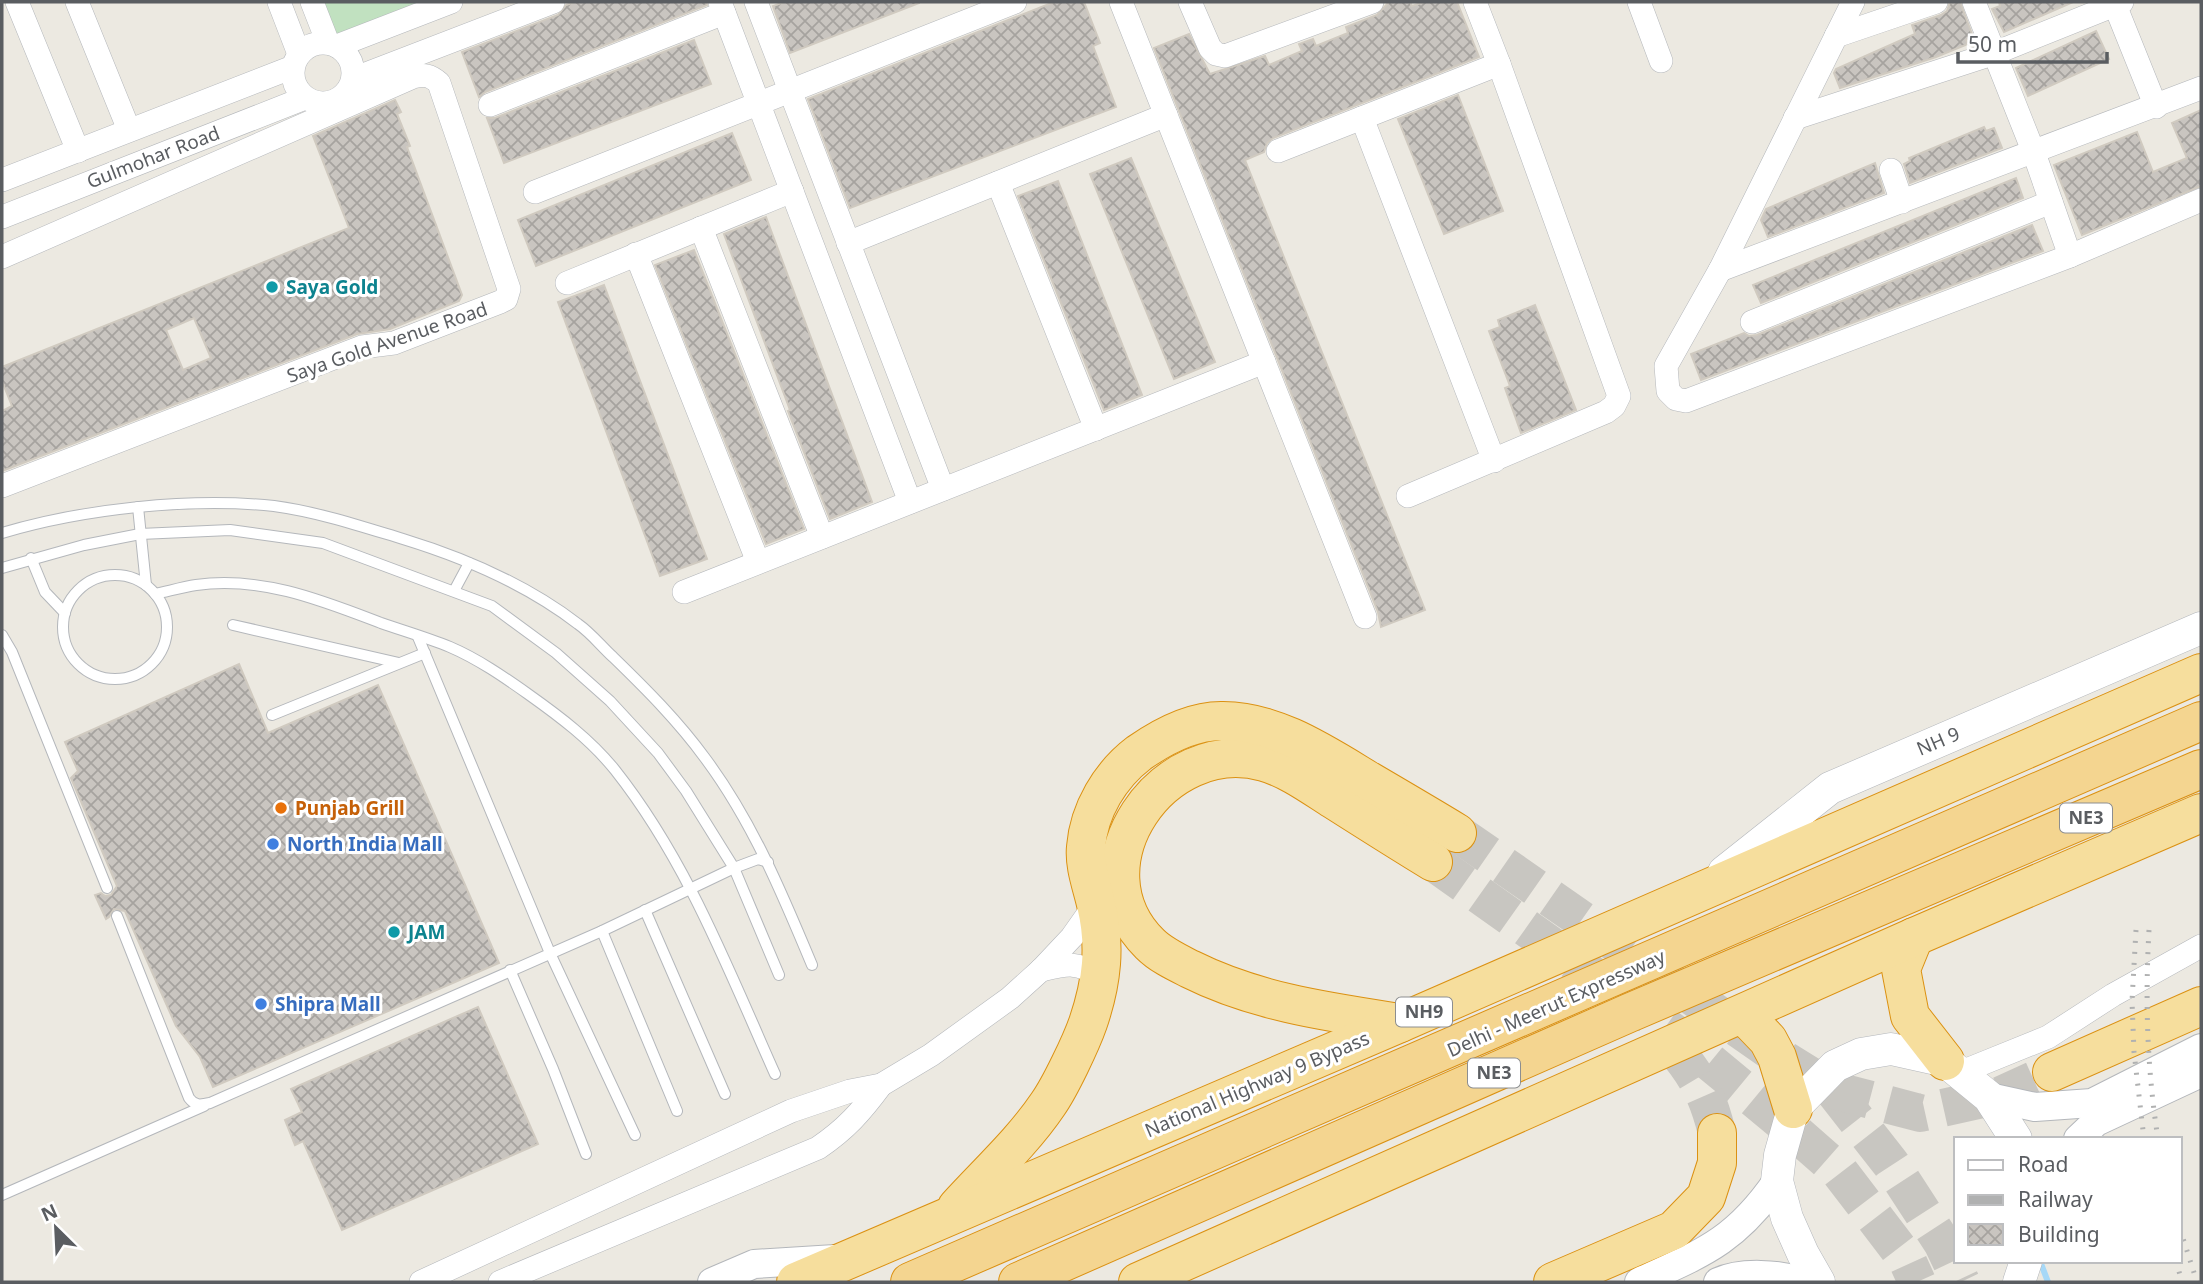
<svg xmlns="http://www.w3.org/2000/svg" width="2203" height="1284" font-family="'Noto Sans',sans-serif">
<style>
.green{fill:#c1e1c0}
.lines{fill:none;stroke-linecap:round;stroke-linejoin:round}
.stream{stroke:#a6d8f7;stroke-width:6}
.building{fill:url(#building-cross-hatch);stroke:#d0cac0;stroke-width:2;fill-rule:evenodd}
.trunk-tunnel{stroke:#c8c6c1;stroke-width:38;stroke-dasharray:38 19;stroke-linecap:butt}
.service-casing{stroke:#b4b7bb;stroke-width:12}
.minor-casing{stroke:#b4b7bb;stroke-width:24}
.tertiary-casing{stroke:#b4b7bb;stroke-width:30}
.secondary-casing{stroke:#b3b6bb;stroke-width:33}
.trunk-casing{stroke:#db9112;stroke-width:40}
.motorway-casing{stroke:#db9112;stroke-width:40}
.service{stroke:#fff;stroke-width:10}
.minor{stroke:#fff;stroke-width:23}
.tertiary{stroke:#fff;stroke-width:28}
.secondary{stroke:#fff;stroke-width:32}
.trunk{stroke:#f6de9d;stroke-width:38}
.motorway{stroke:#f4d590;stroke-width:38}
.rail{stroke:#b0b1b1;stroke-width:5;stroke-dasharray:2 9;stroke-linecap:butt}
.culture-dot{fill:#0f9aa8;stroke:#fff;stroke-width:2.5}
.food-dot{fill:#e8710a;stroke:#fff;stroke-width:2.5}
.shop-dot{fill:#3f7fe0;stroke:#fff;stroke-width:2.5}
.labels{text-anchor:middle;stroke-width:6;stroke-linejoin:round;paint-order:stroke}
.shield{fill:#fff;stroke:#8c8e90;stroke-width:2}
.shield-label{font-size:18px;font-weight:bold;fill:#5a5d61}
.street-label{font-size:19px;fill:#5a5d61;stroke:#fff}
.culture-label{font-size:19px;font-weight:bold;fill:#0d838f;stroke:#fff;text-anchor:start}
.food-label{font-size:19px;font-weight:bold;fill:#c56008;stroke:#fff;text-anchor:start}
.shop-label{font-size:19px;font-weight:bold;fill:#366cbe;stroke:#fff;text-anchor:start}
</style>
<defs>
<pattern id="building-cross-hatch" width="8" height="8" patternUnits="userSpaceOnUse" patternTransform="scale(1.75)"><rect width="8" height="8" fill="#c9c5c0"/><path d="M0 0l8 8M0 8l8-8" fill="none" stroke="#a6a39f"/></pattern>
</defs>
<rect width="100%" height="100%" fill="#ece9e1"/>
<polygon class="green" points="313,2 435,2 328,43"/>
<g class="lines">
<polyline class="stream" points="2040,1261 2048,1282"/>
</g>
<g class="building">
<polygon points="575,2 706,2 707,5 485,92 479,97 462,52 558,15 566,5"/>
<polygon points="784,2 919,2 919,3 790,53 773,6"/>
<polygon points="1054,2 1084,2 1100,43 1093,46 1116,107 850,208 808,99"/>
<polygon points="1389,2 1410,2 1412,6 1424,2 1457,2 1479,57 1273,138 1267,143 1264,152 1245,160 1425,610 1381,627 1378,612 1154,48 1189,34 1210,74 1265,56 1269,65 1302,51 1299,44 1313,39 1316,46 1348,33 1346,27 1377,15"/>
<polygon points="1950,2 1960,2 1973,37 1966,40 1968,44 1936,57 1840,88 1834,73 1836,69 1915,34 1912,25 1941,15 1947,11"/>
<polygon points="1999,2 2073,2 2004,32 1992,9 2000,6"/>
<polygon points="2096,31 2109,59 2028,96 2016,68"/>
<polygon points="694,40 711,84 504,163 487,118 495,118"/>
<polygon points="1458,95 1503,211 1444,234 1398,119"/>
<path d="M395,100L401,112L397,114L410,146L407,147L462,295L459,301L390,329L357,334L2,471V411L12,406L2,381V367L349,228L313,136ZM194,318L211,358L183,370L166,330Z"/>
<polygon points="2201,110 2201,186 2082,235 2054,165 2137,132 2153,172 2187,158 2172,123"/>
<polygon points="1984,127 1986,131 1994,128 2002,148 1910,183 1904,164 1910,161 1909,158"/>
<polygon points="732,133 751,180 536,266 518,220"/>
<polygon points="1131,158 1215,362 1174,379 1090,174"/>
<polygon points="1875,163 1884,193 1768,237 1761,220 1766,209"/>
<polygon points="2016,178 2023,198 1761,303 1753,285"/>
<polygon points="1058,181 1142,395 1104,410 1018,196"/>
<polygon points="766,217 872,502 830,519 788,411 790,410 724,234"/>
<polygon points="2032,225 2043,251 1701,380 1691,354 1744,333 1749,336 1757,335"/>
<polygon points="694,250 804,529 766,544 655,265"/>
<polygon points="604,285 707,559 660,576 558,302"/>
<polygon points="1535,305 1576,410 1521,433 1505,388 1510,386 1489,331 1500,327 1498,320"/>
<polygon points="239,664 268,733 378,685 499,963 213,1087 200,1057 176,1026 125,911 114,909 109,917 106,919 95,895 101,893 105,896 111,895 117,886 71,778 78,771 65,742"/>
<polygon points="478,1007 538,1144 342,1230 303,1141 295,1145 285,1120 302,1112 291,1089"/>
</g>
<g class="lines">
<g class="trunk-tunnel">
<polyline points="1457,833 1772,1052 1833,1090 1891,1164 1943,1244 1961,1282"/>
<polyline points="1433,862 1676,1034 1798,1135 1839,1171 1907,1260 1917,1282"/>
<path d="M1674,1048C1698,1077 1708,1096 1717,1133"/>
<polyline points="1833,1090 1920,1113 2001,1095 2052,1072"/>
</g>
<g class="service-casing">
<g id="service">
<polyline points="138,507 146,585"/>
<path d="M2,533C83,509 190,497 274,506C318,512 360,526 403,539C465,558 526,584 578,624C591,633 601,646 613,657C646,689 678,721 705,758C752,821 782,893 812,965"/>
<polyline points="31,558 45,592 65,613"/>
<polyline points="2,568 84,545 140,534 230,530 323,543 492,606 556,653 610,701 658,753 686,791 734,868 779,975"/>
<circle cx="115" cy="627" r="52"/>
<polyline points="454,591 469,563"/>
<path d="M155,594C169,591 183,587 196,585C262,576 321,600 381,623C404,631 428,638 450,647C478,659 504,677 528,694C559,716 591,740 615,770C687,861 728,969 775,1074"/>
<polyline points="233,625 399,663"/>
<polyline points="2,635 12,652 107,888"/>
<polyline points="418,637 550,953 635,1135"/>
<polyline points="272,715 425,653"/>
<polyline points="645,910 725,1094"/>
<path d="M117,916L189,1098C195,1106 200,1105 210,1103L602,931L734,868L758,859L768,862"/>
<polyline points="602,931 677,1111"/>
<polyline points="510,970 553,1069 586,1154"/>
<polyline points="2,1195 204,1106"/>
</g>
</g>
<g class="minor-casing">
<g id="minor">
<polyline points="17,2 78,151"/>
<polyline points="77,2 129,130"/>
<polyline points="279,2 299,54"/>
<polyline points="312,2 328,43"/>
<polyline points="720,2 910,502"/>
<polyline points="756,2 943,489"/>
<polyline points="1121,2 1365,617"/>
<polyline points="1190,2 1210,48 1216,54 1225,56 1372,2"/>
<polyline points="1639,2 1661,61"/>
<polyline points="1853,2 1720,270 1666,366 1668,391 1676,399 1686,401 2070,256 2201,200"/>
<polyline points="1974,2 2034,153 2070,256"/>
<polyline points="2115,5 2156,107"/>
<polyline points="1836,36 1936,2"/>
<circle cx="323" cy="73" r="30"/>
<polyline points="337,46 451,2"/>
<polyline points="353,79 553,2"/>
<polyline points="490,105 724,13"/>
<polyline points="1362,118 1494,461"/>
<polyline points="1795,118 1995,53 2122,2"/>
<polyline points="1278,151 1499,64"/>
<polyline points="1891,170 1902,202"/>
<polyline points="2,180 293,67"/>
<polyline points="998,183 1096,429"/>
<polyline points="535,192 1015,2"/>
<polyline points="2,217 305,98"/>
<polyline points="701,228 822,537"/>
<polyline points="848,243 1166,115"/>
<polyline points="636,254 758,562"/>
<path d="M2,257L413,77C424,74 430,75 439,83L509,289L506,299L500,302L394,343L362,347L2,486"/>
<polyline points="1720,270 2201,88"/>
<polyline points="567,283 792,191"/>
<polyline points="1752,322 2051,202"/>
<polyline points="1408,496 1606,412 1614,406 1619,396 1499,64 1475,2"/>
<polyline points="684,592 1264,362"/>
<path d="M1041,970C1067,964 1076,961 1100,976"/>
<polyline points="1959,1073 2048,1037 2113,995 2201,946"/>
<polyline points="421,1282 791,1111 850,1091 881,1085 931,1055 1010,998 1041,970 1072,937 1096,903"/>
<path d="M500,1282L818,1148C846,1129 861,1112 881,1085"/>
</g>
</g>
<g class="tertiary-casing">
<g id="tertiary">
<polyline points="1989,1097 2035,1107 2092,1103 2201,1048"/>
<polyline points="2078,1139 2096,1122 2201,1073"/>
<polyline points="712,1282 754,1264 835,1259"/>
<path d="M1639,1282C1703,1253 1736,1241 1777,1181"/>
<path d="M1718,1282C1742,1271 1779,1274 1804,1282"/>
</g>
</g>
<g class="secondary-casing">
<g id="secondary">
<polyline points="1724,872 1830,788 2201,628"/>
<polyline points="1819,1282 1803,1254 1787,1218 1777,1181 1780,1155 1793,1109 1835,1066 1861,1054 1891,1049 1945,1061 1989,1097 2016,1139"/>
<polyline points="2019,1282 2026,1261"/>
</g>
</g>
<g class="trunk-casing">
<g id="trunk">
<polyline points="1914,937 1901,969 1910,1016 1945,1061"/>
<polyline points="1743,1014 1768,1040 1777,1057 1793,1109"/>
<path d="M1400,1023C1328,1012 1256,1002 1190,969C1176,962 1161,955 1150,944C1071,866 1163,734 1264,762C1289,769 1312,786 1334,800C1367,821 1400,842 1433,862"/>
<polyline points="2052,1072 2201,1006"/>
<path d="M957,1207C988,1173 1023,1141 1048,1104C1060,1087 1081,1043 1088,1023C1102,982 1106,946 1096,904C1092,886 1084,866 1086,847C1089,810 1110,775 1139,753C1162,737 1192,721 1221,721C1275,720 1326,755 1371,782C1400,799 1429,816 1457,833"/>
<polyline points="796,1282 1400,1023 2201,673"/>
<polyline points="1138,1282 1914,937 2201,813"/>
<polyline points="1553,1282 1674,1230 1706,1197 1717,1163 1717,1133"/>
</g>
</g>
<g class="motorway-casing">
<g id="motorway">
<polyline points="910,1282 2201,721"/>
<polyline points="1018,1282 1629,1013 2201,769"/>
</g>
</g>
<use href="#service" class="service"/>
<use href="#minor" class="minor"/>
<use href="#tertiary" class="tertiary"/>
<use href="#secondary" class="secondary"/>
<use href="#trunk" class="trunk"/>
<use href="#motorway" class="motorway"/>
<g class="rail">
<polyline points="2136,930 2132,1001 2134,1052 2144,1139"/>
<path d="M2149,930C2145,1002 2147,1068 2158,1139"/>
<polyline points="2180,1229 2197,1282"/>
<polyline points="2176,1261 2182,1282"/>
</g>
</g>
<g class="culture-dot">
<circle cx="272" cy="287" r="7"/>
<circle cx="394" cy="932" r="7"/>
</g>
<circle class="food-dot" cx="281" cy="808" r="7"/>
<g class="shop-dot">
<circle cx="273" cy="844" r="7"/>
<circle cx="261" cy="1004" r="7"/>
</g>
<g class="labels">
<g class="shield">
<rect x="2060" y="803.5" width="52" height="29" rx="5"/>
<rect x="1396" y="997.5" width="56" height="29" rx="5"/>
<rect x="1468" y="1058.5" width="52" height="29" rx="5"/>
</g>
<g class="shield-label">
<text x="2086" y="824">NE3</text>
<text x="1424" y="1018">NH9</text>
<text x="1494" y="1079">NE3</text>
</g>
<g class="street-label">
<text transform="translate(153 157) rotate(-21)" y="7">Gulmohar Road</text>
<text transform="translate(387 342) rotate(-19)" y="7">Saya Gold Avenue Road</text>
<text transform="translate(1938 741) rotate(-23)" y="7">NH 9</text>
<text transform="translate(1556 1003) rotate(-24)" y="7">Delhi - Meerut Expressway</text>
<text transform="translate(1257 1084) rotate(-23)" y="7">National Highway 9 Bypass</text>
</g>
<g class="culture-label">
<text x="286" y="294">Saya Gold</text>
<text x="408" y="939">JAM</text>
</g>
<g class="food-label">
<text x="295" y="815">Punjab Grill</text>
</g>
<g class="shop-label">
<text x="287" y="851">North India Mall</text>
<text x="275" y="1011">Shipra Mall</text>
</g>
</g>
<rect width="2203" height="1284" fill="none" stroke="#5a5d61" stroke-width="7"/>
<rect x="1954" y="1137" width="228" height="126" fill="#ffffff" stroke="#bdbec0" stroke-width="2"/>
<rect x="1968" y="1160" width="35" height="10" fill="#ffffff" stroke="#bdbec0" stroke-width="2"/>
<text x="2018" y="1172" font-size="21" fill="#5a5d61">Road</text>
<rect x="1968" y="1195" width="35" height="10" fill="#b0b1b1" stroke="#bdbec0" stroke-width="2"/>
<text x="2018" y="1207" font-size="21" fill="#5a5d61">Railway</text>
<rect x="1968" y="1224" width="35" height="21" fill="url(#building-cross-hatch)" stroke="#bdbec0" stroke-width="2"/>
<text x="2018" y="1242" font-size="21" fill="#5a5d61">Building</text>
<g transform="translate(56 1228) rotate(336)" stroke="#ffffff" stroke-width="5" paint-order="stroke">
<path d="M0-5L12 26L0 18L-12 26Z" fill="#5a5d61"/>
<text y="-10" font-size="19" font-weight="bold" text-anchor="middle" fill="#5a5d61">N</text>
</g>
<path d="M1958 52v10h149v-10" fill="none" stroke="#5a5d61" stroke-width="3.5"/>
<text x="1968" y="52" font-size="21" fill="#5a5d61" stroke="#ffffff" stroke-width="5" paint-order="stroke">50 m</text>
</svg>
